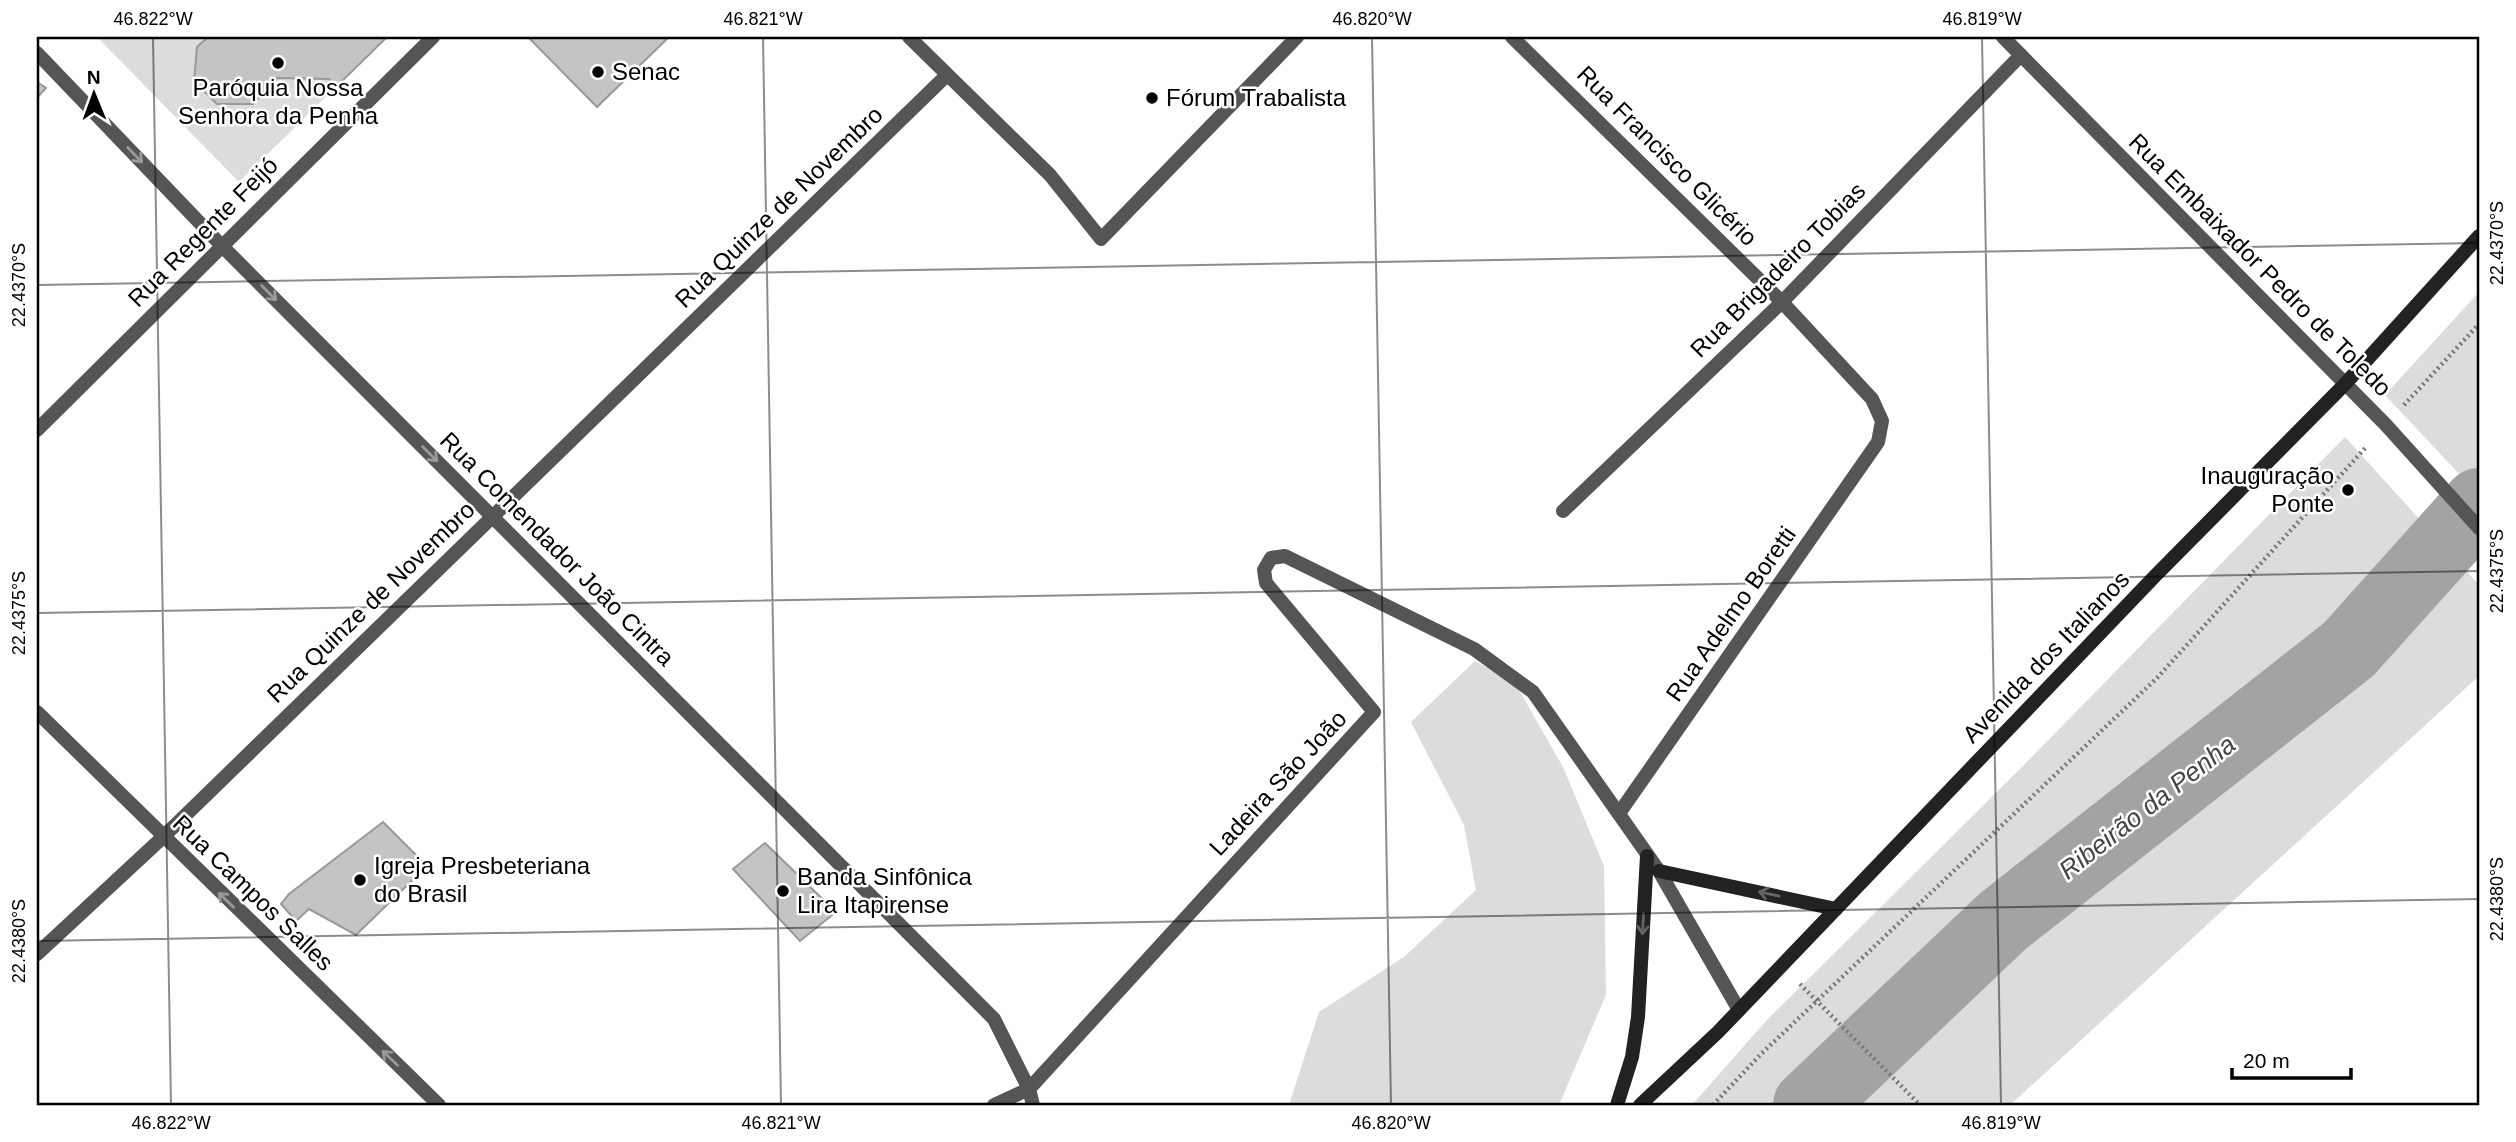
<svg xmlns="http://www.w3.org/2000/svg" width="2516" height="1142" font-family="Helvetica,sans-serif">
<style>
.green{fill:#dcdcdc}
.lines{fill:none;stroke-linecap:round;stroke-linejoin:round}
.river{stroke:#a3a3a3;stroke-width:72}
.building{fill:#c4c4c4;stroke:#999;stroke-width:2}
.path{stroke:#777;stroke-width:4.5;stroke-dasharray:2 3.5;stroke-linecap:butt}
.minor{stroke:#555;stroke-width:14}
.secondary{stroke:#222;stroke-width:14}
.oneway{stroke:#999}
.oneway2{stroke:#646464}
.ticks{fill:none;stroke:#000;stroke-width:2;stroke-opacity:0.45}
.poi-dot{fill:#000;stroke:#fff;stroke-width:2.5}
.labels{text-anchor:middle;stroke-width:5;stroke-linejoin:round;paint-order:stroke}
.poi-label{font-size:24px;fill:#000;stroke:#fff;text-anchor:start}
.street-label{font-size:24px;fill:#000;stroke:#fff}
.water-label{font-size:26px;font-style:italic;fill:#444;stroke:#fff}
.neatline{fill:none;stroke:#000;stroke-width:2.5}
.ticks-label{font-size:18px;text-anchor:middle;fill:#000}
</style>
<rect width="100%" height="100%" fill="#fff"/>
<g class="green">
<polygon points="97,37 387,37 239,182"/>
<polygon points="2479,292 2479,495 2385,395"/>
<polygon points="2345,437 2479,585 2479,676 2010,1105 1692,1105 1765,1022 2023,766"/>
<polygon points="1475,661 1515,683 1563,767 1604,866 1606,995 1559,1105 1289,1105 1319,1012 1404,957 1476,890 1464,825 1411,722"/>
</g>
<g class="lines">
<polyline class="river" points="1809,1105 2003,921 2349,649 2479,504"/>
</g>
<g class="building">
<polygon points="208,37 387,37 336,87 329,79 277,78 253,104 217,104 194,81 197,47"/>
<polygon points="528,37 669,37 597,107"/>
<polygon points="37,82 46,88 37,98"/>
<polygon points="383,822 427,866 356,935 309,909 296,921 281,904 289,894"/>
<polygon points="765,843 836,912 800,941 733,869"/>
</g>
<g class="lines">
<g class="path">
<polyline points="2404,405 2479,324"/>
<polyline points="1800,984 1920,1105"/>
<polyline points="1713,1105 1760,1055 2157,678 2367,446"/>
</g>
<g class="minor">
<polyline points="909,37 1050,175 1101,239 1297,37"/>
<polyline points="1512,37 1782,302 1872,399 1882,421 1878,442 1620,812"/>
<polyline points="2003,37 2386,425 2479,528"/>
<polyline points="37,53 221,245 994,1019 1029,1089 1033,1105"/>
<polyline points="37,430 433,37"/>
<polyline points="1563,511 1782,302 2021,55"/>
<polyline points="37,712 439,1105"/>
<polyline points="37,954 162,838 947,75"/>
<polyline points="994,1105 1029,1089 1374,712 1266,583 1264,570 1271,558 1285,556 1474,649 1533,692 1659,871 1739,1010"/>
</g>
<g class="secondary">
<polyline points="1659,871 1836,909"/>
<polyline points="1617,1105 1632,1057 1638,1017 1647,856"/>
<polyline points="1640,1105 1718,1032 2155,576 2345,384 2479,236"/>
</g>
</g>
<defs><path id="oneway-shaft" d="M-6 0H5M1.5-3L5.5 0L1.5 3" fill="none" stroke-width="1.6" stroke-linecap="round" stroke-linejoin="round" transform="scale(1.75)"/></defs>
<g class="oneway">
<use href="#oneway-shaft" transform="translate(135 155) rotate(46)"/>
<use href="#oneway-shaft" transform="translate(269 293) rotate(45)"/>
<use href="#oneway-shaft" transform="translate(430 454) rotate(45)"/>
<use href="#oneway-shaft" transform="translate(226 900) rotate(-136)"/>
<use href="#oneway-shaft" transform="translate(390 1058) rotate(-136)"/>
</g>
<g class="oneway2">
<use href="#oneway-shaft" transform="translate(1769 894) rotate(-168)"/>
<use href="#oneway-shaft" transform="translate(1643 924) rotate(93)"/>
</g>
<path class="ticks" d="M153,37L171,1105M763,37L781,1105M1372,37L1391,1105M1982,37L2001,1105M37,285L2479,243M37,613L2479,571M37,941L2479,899"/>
<g class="poi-dot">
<circle cx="278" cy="63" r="7"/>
<circle cx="598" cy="72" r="7"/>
<circle cx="1152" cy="98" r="7"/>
<circle cx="2348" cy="490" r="7"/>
<circle cx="360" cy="880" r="7"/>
<circle cx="783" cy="891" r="7"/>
</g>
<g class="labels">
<g class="poi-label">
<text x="612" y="80">Senac</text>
<text x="278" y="96" text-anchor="middle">Paróquia Nossa<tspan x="278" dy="28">Senhora da Penha</tspan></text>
<text x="1166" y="106">Fórum Trabalista</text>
<text x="2334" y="484" text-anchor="end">Inauguração<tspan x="2334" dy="28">Ponte</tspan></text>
<text x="374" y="874">Igreja Presbeteriana<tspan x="374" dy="28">do Brasil</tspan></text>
<text x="797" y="885">Banda Sinfônica<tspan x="797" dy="28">Lira Itapirense</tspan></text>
</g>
<g class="street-label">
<text transform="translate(1667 156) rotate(45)" y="8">Rua Francisco Glicério</text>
<text transform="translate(779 207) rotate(-44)" y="8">Rua Quinze de Novembro</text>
<text transform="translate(203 232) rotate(-45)" y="8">Rua Regente Feijó</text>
<text transform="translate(2260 265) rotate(45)" y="8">Rua Embaixador Pedro de Toledo</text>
<text transform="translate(1778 270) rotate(-45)" y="8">Rua Brigadeiro Tobias</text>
<text transform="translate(557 549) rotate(45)" y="8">Rua Comendador João Cintra</text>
<text transform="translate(371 602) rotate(-44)" y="8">Rua Quinze de Novembro</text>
<text transform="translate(1731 614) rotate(-55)" y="8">Rua Adelmo Boretti</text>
<text transform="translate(2046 657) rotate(-46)" y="8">Avenida dos Italianos</text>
<text transform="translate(1278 783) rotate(-47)" y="8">Ladeira São João</text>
<text transform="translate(253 893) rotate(44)" y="8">Rua Campos Salles</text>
</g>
<g class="water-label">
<text transform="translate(2147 807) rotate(-38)" y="9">Ribeirão da Penha</text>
</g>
</g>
<rect width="2516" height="1142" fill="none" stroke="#ffffff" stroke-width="77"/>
<g transform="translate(94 94) rotate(359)" stroke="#ffffff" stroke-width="5" paint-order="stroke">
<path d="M0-5L12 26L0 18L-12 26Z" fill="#000000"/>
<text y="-10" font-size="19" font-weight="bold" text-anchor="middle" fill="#000000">N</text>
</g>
<path d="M2232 1068v10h119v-10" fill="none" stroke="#000000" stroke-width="3.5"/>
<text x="2243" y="1068" font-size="21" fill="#000000" stroke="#ffffff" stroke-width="5" paint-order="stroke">20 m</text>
<rect x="38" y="38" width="2440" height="1066" class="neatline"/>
<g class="ticks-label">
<text x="153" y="25">46.822°W</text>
<text x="763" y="25">46.821°W</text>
<text x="1372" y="25">46.820°W</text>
<text x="1982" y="25">46.819°W</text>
<text transform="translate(2497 243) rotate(-90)" y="6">22.4370°S</text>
<text transform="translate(19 285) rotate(-90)" y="6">22.4370°S</text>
<text transform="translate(2497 571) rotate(-90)" y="6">22.4375°S</text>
<text transform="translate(19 613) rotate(-90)" y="6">22.4375°S</text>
<text transform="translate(2497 899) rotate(-90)" y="6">22.4380°S</text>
<text transform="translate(19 941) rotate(-90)" y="6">22.4380°S</text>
<text x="171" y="1129">46.822°W</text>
<text x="781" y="1129">46.821°W</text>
<text x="1391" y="1129">46.820°W</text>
<text x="2001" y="1129">46.819°W</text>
</g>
</svg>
